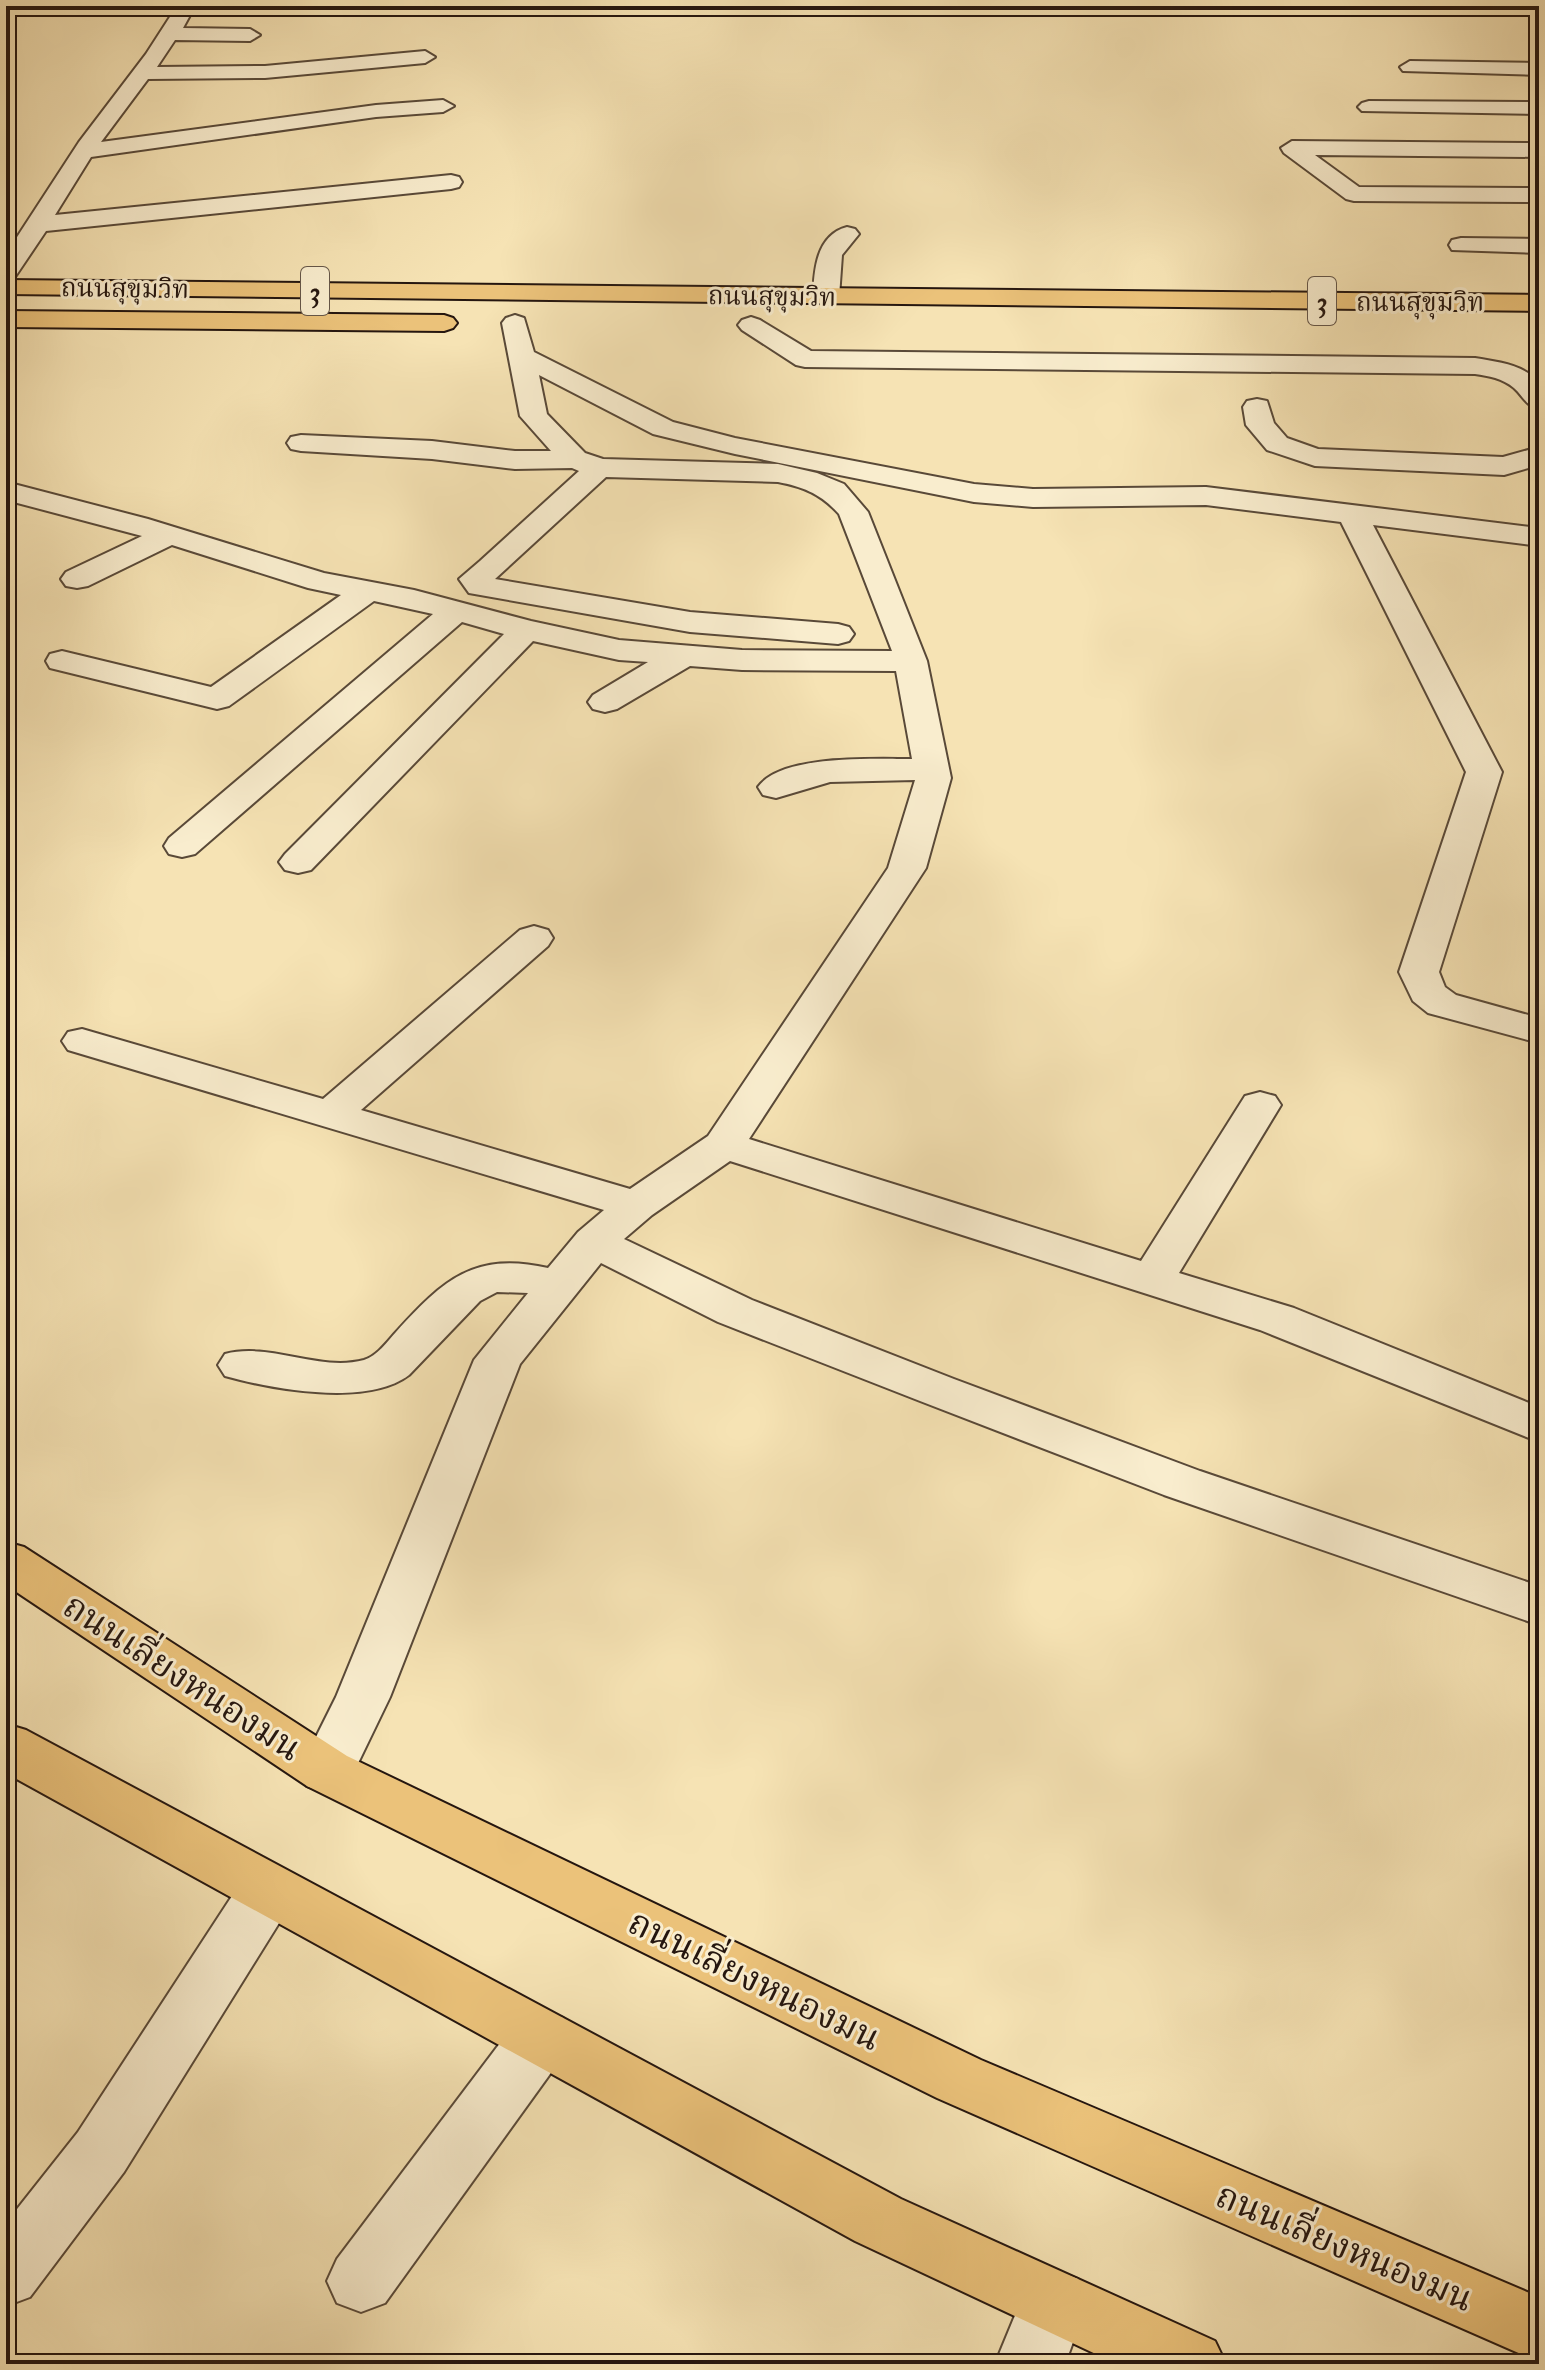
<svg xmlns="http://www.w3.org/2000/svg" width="1545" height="2370" font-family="'IM FELL Double Pica','Noto Serif Thai',serif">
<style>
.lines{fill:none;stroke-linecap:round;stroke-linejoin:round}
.minor-casing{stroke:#594938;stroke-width:4}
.major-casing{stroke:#25160f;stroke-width:4}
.highway-casing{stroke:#25160f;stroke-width:4}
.minor{fill:#f9edce;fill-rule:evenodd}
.major{fill:#ebc27a;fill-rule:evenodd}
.highway{fill:#ebc27a;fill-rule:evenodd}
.labels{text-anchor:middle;stroke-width:6;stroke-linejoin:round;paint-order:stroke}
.far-street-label{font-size:26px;fill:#25160f;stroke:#f9edce}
.shield{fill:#f9edce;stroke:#655648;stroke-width:2}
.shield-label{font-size:28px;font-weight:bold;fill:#25160f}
.near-street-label{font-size:36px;fill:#25160f;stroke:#f9edce}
</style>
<rect width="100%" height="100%" fill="#f6e3b4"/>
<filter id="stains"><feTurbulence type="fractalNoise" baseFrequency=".0025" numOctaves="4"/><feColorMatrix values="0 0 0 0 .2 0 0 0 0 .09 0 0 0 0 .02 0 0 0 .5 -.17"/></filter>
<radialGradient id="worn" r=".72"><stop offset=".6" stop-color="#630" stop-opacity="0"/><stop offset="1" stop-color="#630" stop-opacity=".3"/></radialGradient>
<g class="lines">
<g class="minor-casing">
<g id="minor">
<polygon points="177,6 195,6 183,28 250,29 260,35 250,41 175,40 157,67 265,66 425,51 435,57 425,63 265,78 148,79 101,142 376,105 443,100 454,106 443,112 376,117 91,157 55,215 451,175 459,177 462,182 459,187 451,189 46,231 15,277 6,279 6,254 79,142 146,54"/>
<polygon points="1410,61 1539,63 1539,75 1403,71 1400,67"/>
<polygon points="1369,101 1539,102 1539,114 1362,111 1358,107 1362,103"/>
<polygon points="1292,141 1539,143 1539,157 1315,155 1359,187 1539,188 1539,202 1354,201 1346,199 1284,153 1281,148"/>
<path d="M847,227L855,229L859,234L842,255L839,297L835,302H817L813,297C814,271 816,235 847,227Z"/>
<polygon points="1461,238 1539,239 1539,253 1452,250 1449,245 1452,240"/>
<path d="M515,315L524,318L534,352L673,422L735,438L974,484L1033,489L1206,487L1539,528V546L1373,525L1502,772L1439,972L1445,987L1456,995L1539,1018V1043L1428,1013L1413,1001L1399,972L1466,772L1341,522L1206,505L1033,507L974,502L735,454L653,434L539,375L547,414L585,453L603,459L778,464L817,473L844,484L868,512L927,661L951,778L926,868L749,1139L1141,1261L1245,1096L1260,1092L1275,1096L1281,1105L1179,1273L1294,1308L1539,1407V1442L1260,1330L730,1161L652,1215L624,1239L752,1300L954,1379L1200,1471L1539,1586V1625L1164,1495L920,1401L718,1322L601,1263L520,1364L390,1697L347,1786L327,1793L307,1786L299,1771L336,1697L474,1360L528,1293L497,1292L480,1301L409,1375C367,1407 272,1389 225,1376L218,1365L225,1354C270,1342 319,1372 364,1360C377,1356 388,1341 396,1332C443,1280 475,1251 548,1268L578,1232L604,1210L68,1050L62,1041L68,1032L82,1029L323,1099L520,930L534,926L548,930L553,938L548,946L361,1110L630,1189L708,1136L888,868L915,780L830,782L776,798L763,795L758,787C781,754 875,759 912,759L896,671L742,670L690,666L617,709L605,712L593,709L588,702L593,695L648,662L619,660L533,641L311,870L298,873L285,870L279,862L285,854L504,634L462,622L195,854L182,857L169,854L164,846L169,838L433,614L374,601L229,706L217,709L50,668L46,661L50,654L62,651L211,687L341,595L308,588L172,545L88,586L77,588L66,586L61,579L66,572L142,536L6,500V482L148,519L324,573L414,590L531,621L619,640L742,650L892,651L839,514C821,494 804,487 778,482L606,477L495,579L690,612L838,624L849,627L854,634L849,641L838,644L690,632L469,593L459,579L480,561L579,471L572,468L515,469L432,459L301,451L291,449L287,443L291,437L301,435L432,441L515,451H551L520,416L502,323L506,318Z"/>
<path d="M751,317L760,320L811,351L1475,358C1498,362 1522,364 1539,382V409C1526,406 1523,396 1514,388C1502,378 1489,376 1475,374L805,367L796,365L742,330L738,325L742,320Z"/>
<polygon points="1257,399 1267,401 1274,423 1287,438 1318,449 1503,457 1539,447 1539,465 1504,475 1315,466 1267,450 1246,425 1243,407 1247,401"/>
<polygon points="268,1866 289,1873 297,1890 289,1907 124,2172 30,2297 6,2306 6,2223 78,2132 247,1873"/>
<polygon points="541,2011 563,2018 572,2037 563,2056 385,2303 361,2312 337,2303 327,2281 337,2259 519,2018"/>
<polygon points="1054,2270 1078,2279 1088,2301 1065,2364 995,2364 1030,2279"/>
</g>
</g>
<g class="major-casing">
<g id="major">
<polygon points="6,280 1539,295 1539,311 6,294"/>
<polygon points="6,311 444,315 453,318 457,323 453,328 444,331 6,327"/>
</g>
</g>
<g class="highway-casing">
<g id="highway">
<polygon points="6,1542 24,1547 347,1756 981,2060 1539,2297 1539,2362 937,2098 307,1786 6,1585"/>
<polygon points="6,1724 26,1730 901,2199 1215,2341 1226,2364 1117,2364 855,2241 13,1777 6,1773"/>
</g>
</g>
<use href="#minor" class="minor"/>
<use href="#major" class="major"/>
<use href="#highway" class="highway"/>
</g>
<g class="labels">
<g class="far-street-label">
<text transform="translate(125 288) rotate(1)" y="9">ถนนสุขุมวิท</text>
<text transform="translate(772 296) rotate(1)" y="9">ถนนสุขุมวิท</text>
<text x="1420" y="311">ถนนสุขุมวิท</text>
</g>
<g class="shield">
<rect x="301" y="267" width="28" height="48" rx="6"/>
<rect x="1308" y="277" width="28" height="48" rx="6"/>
</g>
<g class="shield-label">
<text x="315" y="301">3</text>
<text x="1322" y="311">3</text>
</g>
<g class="near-street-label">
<text transform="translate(183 1676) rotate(33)" y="13">ถนนเลี่ยงหนองมน</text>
<text transform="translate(755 1979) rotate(26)" y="13">ถนนเลี่ยงหนองมน</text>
<text transform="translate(1345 2246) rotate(23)" y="13">ถนนเลี่ยงหนองมน</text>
</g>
</g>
<rect width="1545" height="2370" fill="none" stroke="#f6e3b4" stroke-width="32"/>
<rect x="8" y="8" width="1529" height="2354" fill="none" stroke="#25160f" stroke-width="4"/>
<rect x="16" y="16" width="1513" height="2338" fill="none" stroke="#25160f" stroke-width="2"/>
<rect width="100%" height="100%" filter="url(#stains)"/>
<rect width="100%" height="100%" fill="url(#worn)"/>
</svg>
